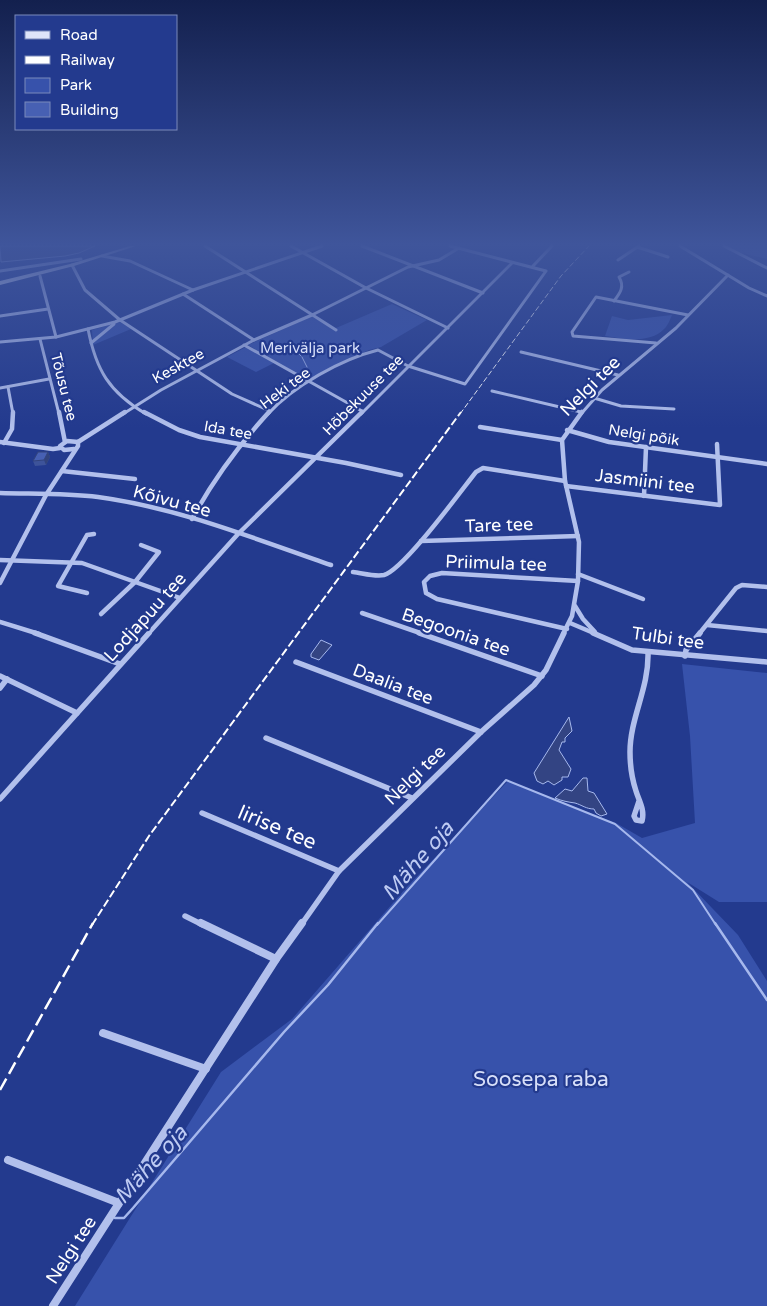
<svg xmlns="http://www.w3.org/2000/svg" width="767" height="1306" font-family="'Varela Round',sans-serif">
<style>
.green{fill:#3752ab}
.water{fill:#334483;stroke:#a6b8ed}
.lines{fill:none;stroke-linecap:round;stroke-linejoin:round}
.stream-far2{stroke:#a6b8ed;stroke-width:1}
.stream-far1{stroke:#a6b8ed;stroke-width:2}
.stream{stroke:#a6b8ed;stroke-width:2.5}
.street-far3{stroke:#b2c0ec;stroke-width:3}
.street-far2{stroke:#b2c0ec;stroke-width:4.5}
.street-far1{stroke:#b2c0ec;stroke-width:5.5}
.street{stroke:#b2c0ec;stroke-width:8}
.secondary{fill:#dee4f9;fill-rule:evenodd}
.rail-far2{stroke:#fff;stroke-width:1;stroke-dasharray:5.5 2.5;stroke-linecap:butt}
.rail-far1{stroke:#fff;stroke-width:2;stroke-dasharray:8 3;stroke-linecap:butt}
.rail{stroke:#fff;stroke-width:2.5;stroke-dasharray:13 5.5;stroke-linecap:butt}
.wall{fill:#3d539a}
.shaded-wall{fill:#32437d}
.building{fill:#4760b3;stroke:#32437d}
.labels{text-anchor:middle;stroke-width:4.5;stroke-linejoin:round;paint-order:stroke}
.far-park-label{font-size:15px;fill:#d7dff9;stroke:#233a8e}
.far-street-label{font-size:15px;fill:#fff;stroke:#233a8e}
.street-label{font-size:18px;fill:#fff;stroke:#233a8e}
.near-street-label{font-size:21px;fill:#fff;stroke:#233a8e}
.near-park-label{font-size:21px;fill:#d7dff9;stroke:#233a8e}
.near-water-label{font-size:22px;font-style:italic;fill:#becbf3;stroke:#233a8e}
</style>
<rect width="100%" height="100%" fill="#233a8e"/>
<g class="green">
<polygon points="726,246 767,246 767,259 742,253"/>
<polygon points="392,304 427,320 381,347 369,350 308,380 248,345 315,315 336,328"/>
<path d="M672,315C670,319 668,326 664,329C650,344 623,339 605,336L612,316L628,320Z"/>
<polygon points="120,322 131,329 93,345 92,330"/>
<polygon points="246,347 274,363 256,372 227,357"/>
<polygon points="682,664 767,673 767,902 719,902 687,882 738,935 767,981 767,1306 75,1306 221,1072 292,1019 406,888 508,781 616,823 642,838 695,823 690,736"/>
</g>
<g class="water">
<polygon points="0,246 95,246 79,253 65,256 1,262"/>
<polygon points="321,640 332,645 319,660 311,657 311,654"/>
<polygon points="569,717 572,731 565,738 565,742 562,742 559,750 571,769 568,777 562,777 562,780 554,785 548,781 543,784 537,781 534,773"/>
<path d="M583,778H587L588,791L594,793L607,814L601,816L596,813L594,809C586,809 582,805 575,803C568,802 562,801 555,798L565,789L572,791Z"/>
</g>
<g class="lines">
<g class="stream-far2">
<polyline points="296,346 296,351 301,356"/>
<polyline points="302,357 307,367"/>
</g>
<polyline class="stream-far1" points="377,925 506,780 615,824 693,890 716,925"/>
<g class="stream">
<polyline points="715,923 767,1000"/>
<polyline points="115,1218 124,1218 133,1208 284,1032 328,985 378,923"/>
</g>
<g class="street-far3">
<polyline points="205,246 336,330"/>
<polyline points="291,246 366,288 448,328"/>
<polyline points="362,246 483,293"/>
<polyline points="680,246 749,288 767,296"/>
<polyline points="724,246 767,268"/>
<polyline points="637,247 668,257"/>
<polyline points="102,256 130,261 193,290"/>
<polyline points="618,260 639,246"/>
<polyline points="72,265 85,290 120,320 232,394 270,411"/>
<polyline points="533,266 552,246"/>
<polyline points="0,271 81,259"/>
<polyline points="40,276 56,337"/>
<polyline points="183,294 254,340"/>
<path d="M614,301C620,293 625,287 619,277L629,272"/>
<polyline points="0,316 48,309"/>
<path d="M88,329C96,370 109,392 146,414"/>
<polyline points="40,339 59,414"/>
<polyline points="0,342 56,337 115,322 193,290 322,246"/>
<polyline points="91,343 114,324"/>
<polyline points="656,343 573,336 572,332 596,297 688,315"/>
<polyline points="244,345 362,411"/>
<polyline points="521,352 618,375"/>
<polyline points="8,387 13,414"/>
<polyline points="0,388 49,379"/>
<polyline points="492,391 581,412"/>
<polyline points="594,398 621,406 674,409"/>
<polyline points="123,414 161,390 254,340 312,315 408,267 439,260 459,248"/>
<path d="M268,414C293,386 342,359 378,350L408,366L465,384L546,271L450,246"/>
<polyline points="361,414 512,263"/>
<polyline points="581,414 602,390 676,328 728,275"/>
</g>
<g class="street-far2">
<polyline points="59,412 65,442"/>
<polyline points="144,412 179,430 200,437 346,463 401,475"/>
<polyline points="480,427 562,440"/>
<polyline points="567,430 609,442 767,464"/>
<polyline points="0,442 53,449 60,448"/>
<polyline points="78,442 125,412"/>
<polyline points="4,443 12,429 13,412"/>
<polyline points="74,449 64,450 60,446 67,441 78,442"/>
<polyline points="62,471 135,479"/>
<polyline points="566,486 720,505 717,444"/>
<path d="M0,493C33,494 66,493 98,497C179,508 255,539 331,565"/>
<polyline points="644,496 646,447"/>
<path d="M192,519C213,480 239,445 269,412"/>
<polyline points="421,541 578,536"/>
<polyline points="0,560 82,563 180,598"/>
<path d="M353,572C362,573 375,577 384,575C404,569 460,492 476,472L483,468L565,481"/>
<polyline points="578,574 643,599"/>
<polyline points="0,583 46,495 78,446 78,442"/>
<polyline points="87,593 58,586 87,535 94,534"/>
<polyline points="575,606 583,619 595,632"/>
<polyline points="362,613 423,634"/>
<polyline points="101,614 135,582 159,552 141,545"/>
<polyline points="0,622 39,634"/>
<polyline points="570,623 596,634"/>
<polyline points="707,625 767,631"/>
<polyline points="567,629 437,599 426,593 424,582 430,576 442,573 578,581"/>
<polyline points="148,634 238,534 362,412"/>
<polyline points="563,634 572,616 578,581 579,542 565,481 562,440 582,412"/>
<polyline points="699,634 736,588 742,585 767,587"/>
</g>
<g class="street-far1">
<polyline points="35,633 120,664"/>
<polyline points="419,633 542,676"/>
<polyline points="593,633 632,650 767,662"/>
<polyline points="685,656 686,650 700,633"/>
<polyline points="296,662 481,732"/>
<polyline points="0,676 77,713"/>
<polyline points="0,688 7,679"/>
<polyline points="266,738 412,798"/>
<polyline points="0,799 149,633"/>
<path d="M639,801L634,816L636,820L642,821C645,810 639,801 636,791C632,779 630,765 630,752C630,718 649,688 648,653"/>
<polyline points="202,813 339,871"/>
<polyline points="185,916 203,925"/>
<polyline points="301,925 339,871 481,732 534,685 546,670 564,633"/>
</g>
<g class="street">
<polyline points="201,923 276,959"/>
<polyline points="103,1033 206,1069"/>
<polyline points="8,1160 119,1203"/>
<polyline points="53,1306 276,959 302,923"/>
</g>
<polygon class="secondary" points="130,246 136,246 74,266 0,285 0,281 70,264"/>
<polyline class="rail-far2" points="460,414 561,276 589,246"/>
<polyline class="rail-far1" points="92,925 149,836 461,412"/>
<polyline class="rail" points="0,1090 93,923"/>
</g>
<polygon class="wall" points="48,452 50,457 46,465 35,466 33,461"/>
<polygon class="shaded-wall" points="48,452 50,457 46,465 44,460"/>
<polygon class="building" points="38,452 48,452 44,460 33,461"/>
<linearGradient id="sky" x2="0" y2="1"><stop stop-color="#13204e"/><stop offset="0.57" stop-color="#3f559b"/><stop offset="1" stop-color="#3f559b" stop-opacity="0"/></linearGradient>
<rect width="767" height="428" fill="url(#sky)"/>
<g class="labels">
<g class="far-park-label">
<text x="310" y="353">Merivälja park</text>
</g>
<g class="far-street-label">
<text transform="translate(178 366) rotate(-29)" y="5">Kesktee</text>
<text transform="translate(64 387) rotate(76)" y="5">Tõusu tee</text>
<text transform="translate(285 388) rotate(-37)" y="5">Heki tee</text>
<text transform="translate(363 395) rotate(-45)" y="5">Hõbekuuse tee</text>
<text transform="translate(228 430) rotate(10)" y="5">Ida tee</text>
<text transform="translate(644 435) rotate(9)" y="5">Nelgi põik</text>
</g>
<g class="street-label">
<text transform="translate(590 386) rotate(-45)" y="6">Nelgi tee</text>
<text transform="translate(645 481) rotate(7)" y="6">Jasmiini tee</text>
<text transform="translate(172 501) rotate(15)" y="6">Kõivu tee</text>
<text transform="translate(499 525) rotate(-2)" y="6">Tare tee</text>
<text transform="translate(496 563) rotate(2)" y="6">Priimula tee</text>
<text transform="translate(145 617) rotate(-48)" y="6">Lodjapuu tee</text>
<text transform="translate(456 632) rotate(19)" y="6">Begoonia tee</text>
<text transform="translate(668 638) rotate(8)" y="6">Tulbi tee</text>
<text transform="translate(393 684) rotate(21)" y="6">Daalia tee</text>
<text transform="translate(415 775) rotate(-44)" y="6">Nelgi tee</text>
<text transform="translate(71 1250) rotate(-57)" y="6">Nelgi tee</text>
</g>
<g class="near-street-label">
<text transform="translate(277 827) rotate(23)" y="7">Iirise tee</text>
</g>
<g class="near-park-label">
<text x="541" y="1086">Soosepa raba</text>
</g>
<g class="near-water-label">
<text transform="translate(417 860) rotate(-49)" y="8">Mähe oja</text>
<text transform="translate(150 1164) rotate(-48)" y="8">Mähe oja</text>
</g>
</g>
<rect x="15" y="15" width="162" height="115" fill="#233a8e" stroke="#7b89bb"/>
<rect x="25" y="31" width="25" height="8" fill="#dee4f9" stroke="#7b89bb"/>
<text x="60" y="40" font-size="15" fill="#ffffff">Road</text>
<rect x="25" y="56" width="25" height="8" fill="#ffffff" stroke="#7b89bb"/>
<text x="60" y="65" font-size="15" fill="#ffffff">Railway</text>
<rect x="25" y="78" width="25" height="15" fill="#3752ab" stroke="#7b89bb"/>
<text x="60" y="90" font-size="15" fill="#ffffff">Park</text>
<rect x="25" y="102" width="25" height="15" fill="#4760b3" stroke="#7b89bb"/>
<text x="60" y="115" font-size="15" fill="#ffffff">Building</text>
</svg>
